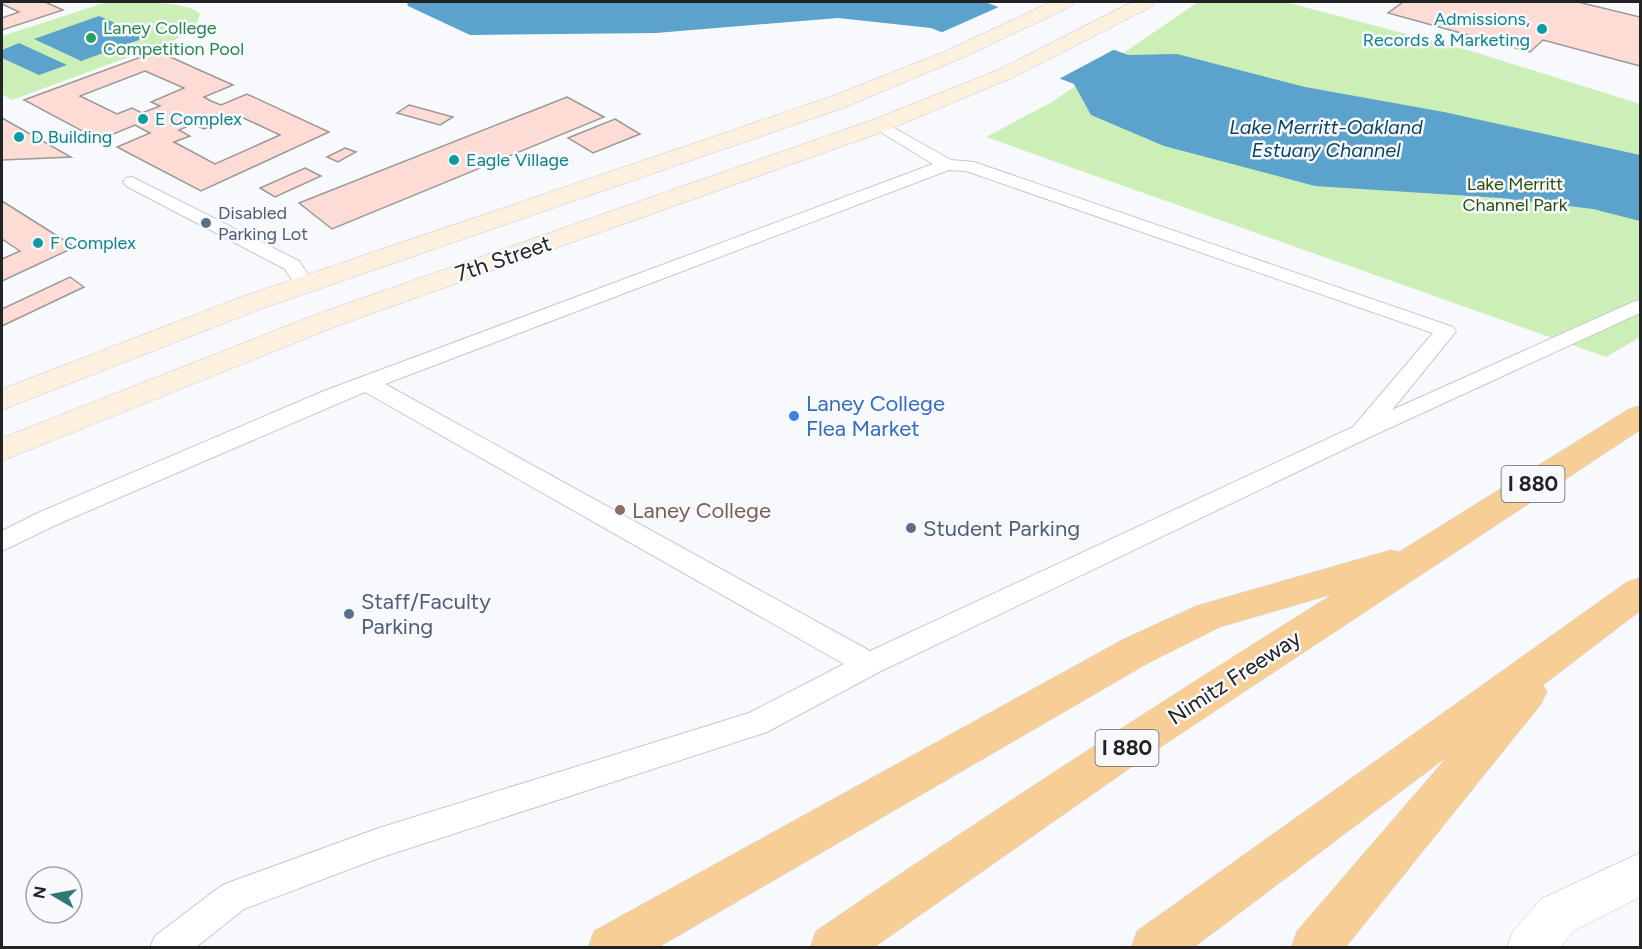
<svg xmlns="http://www.w3.org/2000/svg" width="1642" height="949" font-family="Figtree,sans-serif">
<style>
.green{fill:#ccefb7}
.water{fill:#5ba2cc}
.pier{fill:#f7f9fc}
.building{fill:#fddcd6;stroke:#9c9897;stroke-width:1.5;fill-rule:evenodd}
.lines{fill:none;stroke-linecap:round;stroke-linejoin:round}
.service-casing{stroke:#c8c9cd;stroke-width:2}
.minor-casing{stroke:#c8c9cd;stroke-width:1}
.secondary-casing{stroke:#c8c9cd;stroke-width:1}
.motorway-casing{stroke:#d3d3d3;stroke-width:1}
.service{fill:#fff;fill-rule:evenodd}
.minor{fill:#fff;fill-rule:evenodd}
.secondary{fill:#fdf0df;fill-rule:evenodd}
.motorway{fill:#f7ce95;fill-rule:evenodd}
.culture-dot{fill:#0f9aa8;stroke:#f7f9fc;stroke-width:2}
.leisure-dot{fill:#2e9e5b;stroke:#f7f9fc;stroke-width:2}
.service-dot{fill:#5c6f8a;stroke:#f7f9fc;stroke-width:2}
.shop-dot{fill:#3f7fe0;stroke:#f7f9fc;stroke-width:2}
.education-dot{fill:#8d6e63;stroke:#f7f9fc;stroke-width:2}
.labels{text-anchor:middle;stroke-width:5;stroke-linejoin:round;paint-order:stroke}
.far-culture-label{font-size:18px;fill:#0d838f;stroke:#f7f9fc;text-anchor:start}
.far-leisure-label{font-size:18px;fill:#27864d;stroke:#f7f9fc;text-anchor:start}
.far-park-label{font-size:18px;fill:#2c4f0e;stroke:#f7f9fc}
.far-service-label{font-size:18px;fill:#4e5e75;stroke:#f7f9fc;text-anchor:start}
.far-water-label{font-size:20px;font-style:italic;fill:#094562;stroke:#f7f9fc}
.shield{fill:#f7f9fc;stroke:#626365;stroke-width:1.5}
.shield-label{font-size:21px;font-weight:bold;fill:#222324}
.street-label{font-size:22px;fill:#222324;stroke:#f7f9fc}
.shop-label{font-size:22px;fill:#366cbe;stroke:#f7f9fc;text-anchor:start}
.education-label{font-size:22px;fill:#785e54;stroke:#f7f9fc;text-anchor:start}
.service-label{font-size:22px;fill:#4e5e75;stroke:#f7f9fc;text-anchor:start}
</style>
<rect width="100%" height="100%" fill="#f7f9fc"/>
<g class="green">
<path d="M107,2C129,2 189,0 200,14L197,23L175,40L12,100L2,94V36Z"/>
<polygon points="1198,2 1285,2 1471,51 1640,104 1640,337 1606,357 986,137 1052,102"/>
</g>
<g class="water">
<polygon points="407,2 985,2 1128,55 1177,54 1305,87 1444,112 1640,155 1640,221 1593,209 1501,198 1315,186 1164,146 1091,115 1074,84 931,28 838,18 656,33 470,35 408,6"/>
<polygon points="99,16 147,37 81,61 34,39"/>
<polygon points="19,43 67,65 39,75 2,58 2,50"/>
</g>
<polygon class="pier" points="1001,6 1117,48 1057,80 938,34"/>
<g class="building">
<polygon points="2,2 45,2 63,10 2,30 2,18 19,12 2,4"/>
<polygon points="1403,2 1578,2 1640,17 1640,66 1543,40 1530,52 1388,13"/>
<path d="M157,51L233,85L204,97L211,101L221,105L247,94L329,132L201,191L117,147L150,133L144,130L135,125L99,140L24,100ZM145,71L184,88L151,102L160,106L142,113L132,108L117,114L80,96ZM237,115L280,135L215,164L174,142L190,136L179,130L193,124L204,129Z"/>
<polygon points="567,97 604,117 332,229 299,203"/>
<polygon points="409,105 453,117 440,125 397,113"/>
<polygon points="2,118 71,157 2,160"/>
<polygon points="615,119 640,134 593,153 568,138"/>
<polygon points="345,148 356,152 338,162 327,157"/>
<polygon points="305,168 321,176 275,197 260,188"/>
<polygon points="2,201 75,247 2,281 2,259 20,251 2,239"/>
<polygon points="70,277 84,287 2,326 2,309"/>
</g>
<g class="lines">
<g class="service-casing">
<g id="service">
<path d="M880,120L951,160L974,162L1453,327L1456,331L1453,335L1392,410L1633,302L1640,300V313L1370,437L879,672L767,732L379,858L244,909L195,948H150L155,936L221,886L233,881L379,828L749,713L844,664L365,392L58,524L2,551V531L40,512L324,391L933,164L874,128L872,125L874,122ZM949,170L966,171L1433,333L1353,427L870,651L385,384Z"/>
<polygon points="132,177 299,261 314,284 311,288 297,288 285,269 126,186 123,182 126,178"/>
</g>
</g>
<g class="minor-casing">
<polygon id="minor" points="1640,853 1640,897 1573,931 1560,948 1507,948 1513,931 1541,899"/>
</g>
<g class="secondary-casing">
<g id="secondary">
<polygon points="1051,2 1074,2 1072,6 960,59 843,108 261,309 2,410 2,389 241,297 827,98 946,51"/>
<polygon points="1132,2 1155,2 1153,6 1014,77 888,130 337,326 2,461 2,438 317,314 872,120 1000,69"/>
</g>
</g>
<g class="motorway-casing">
<g id="motorway">
<path d="M1640,406V430L1147,756L873,948H810L816,931C986,815 1159,703 1333,594L1220,627L1150,662L657,948H588L594,931L1122,640L1196,606L1391,550L1399,552L1629,409Z"/>
<polygon points="1640,578 1640,611 1543,685 1547,692 1541,704 1345,948 1291,948 1297,931 1448,756 1193,948 1131,948 1137,931 1627,582"/>
</g>
</g>
<use href="#service" class="service"/>
<use href="#minor" class="minor"/>
<use href="#secondary" class="secondary"/>
<use href="#motorway" class="motorway"/>
</g>
<g class="culture-dot">
<circle cx="1542" cy="29" r="6"/>
<circle cx="143" cy="119" r="6"/>
<circle cx="19" cy="137" r="6"/>
<circle cx="454" cy="160" r="6"/>
<circle cx="38" cy="243" r="6"/>
</g>
<circle class="leisure-dot" cx="91" cy="38" r="6"/>
<g class="service-dot">
<circle cx="206" cy="223" r="6"/>
<circle cx="911" cy="528" r="6"/>
<circle cx="349" cy="614" r="6"/>
</g>
<circle class="shop-dot" cx="794" cy="416" r="6"/>
<circle class="education-dot" cx="620" cy="510" r="6"/>
<g class="labels">
<g class="far-culture-label">
<text x="1530" y="25" text-anchor="end">Admissions,<tspan x="1530" dy="21">Records &amp; Marketing</tspan></text>
<text x="155" y="125">E Complex</text>
<text x="31" y="143">D Building</text>
<text x="466" y="166">Eagle Village</text>
<text x="50" y="249">F Complex</text>
</g>
<g class="far-leisure-label">
<text x="103" y="34">Laney College<tspan x="103" dy="21">Competition Pool</tspan></text>
</g>
<g class="far-park-label">
<text x="1515" y="190">Lake Merritt<tspan x="1515" dy="21">Channel Park</tspan></text>
</g>
<g class="far-service-label">
<text x="218" y="219">Disabled<tspan x="218" dy="21">Parking Lot</tspan></text>
</g>
<g class="far-water-label">
<text x="1326" y="134">Lake Merritt-Oakland<tspan x="1326" dy="23">Estuary Channel</tspan></text>
</g>
<g class="shield">
<rect x="1501.5" y="466" width="63" height="36" rx="4.5"/>
<rect x="1095.5" y="730" width="63" height="36" rx="4.5"/>
</g>
<g class="shield-label">
<text x="1533" y="491">I 880</text>
<text x="1127" y="755">I 880</text>
</g>
<g class="street-label">
<text transform="translate(503 258) rotate(-19)" y="8">7th Street</text>
<text transform="translate(1234 677) rotate(-33)" y="8">Nimitz Freeway</text>
</g>
<g class="shop-label">
<text x="806" y="411">Laney College<tspan x="806" dy="25">Flea Market</tspan></text>
</g>
<g class="education-label">
<text x="632" y="518">Laney College</text>
</g>
<g class="service-label">
<text x="923" y="536">Student Parking</text>
<text x="361" y="609">Staff/Faculty<tspan x="361" dy="25">Parking</tspan></text>
</g>
</g>
<rect width="1642" height="949" fill="none" stroke="#222324" stroke-width="6"/>
<g transform="translate(54 895) rotate(280)"><circle r="28" fill="#f7f9fc" stroke="#a2a3a6" stroke-width="1.5"/>
<path d="M0-4.5L10 22L0 15L-10 22Z" fill="#2f7875"/>
<text y="-9" font-size="16" font-weight="bold" text-anchor="middle" fill="#222324">N</text>
</g>
</svg>
